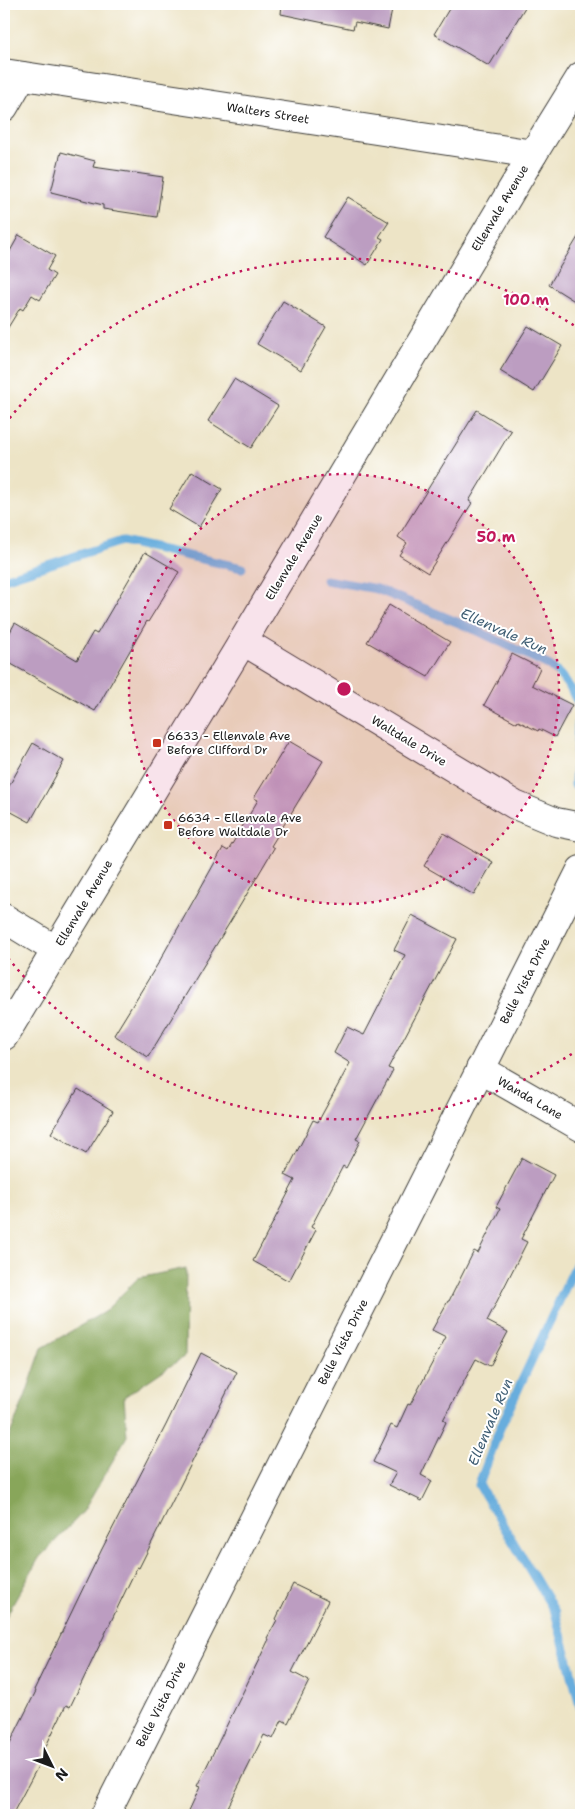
<svg xmlns="http://www.w3.org/2000/svg" width="585" height="1819" font-family="'Shantell Sans',sans-serif">
<style>
.forest{fill:#88a65a;stroke:#52613b}
.lines{fill:none;stroke-linecap:round;stroke-linejoin:round}
.stream{stroke:#67addd;stroke-width:9}
.building{fill:#bc9dc1}
.minor-casing{stroke:#3b3a36;stroke-width:30}
.minor{stroke:#fff;stroke-width:28}
.ring{fill:none;stroke:#c2185b;stroke-width:2.5;stroke-dasharray:2.5 5}
.poi-dot{fill:#c8321e;stroke:#fff;stroke-width:2}
.labels{text-anchor:middle;stroke-width:4;stroke-linejoin:round;paint-order:stroke}
.street-label{font-size:12px;fill:#1c1c1c;stroke:#fff}
.poi-label{font-size:12px;fill:#1c1c1c;stroke:#fff;text-anchor:start}
.water-label{font-size:14px;font-style:italic;fill:#3e5d73;stroke:#fff}
.centre{fill:#c2185b;stroke:#fff;stroke-width:2.5}
.ring-label{font-size:15px;text-anchor:middle;font-weight:bold;fill:#c2185b;stroke:#fff;stroke-width:4;stroke-linejoin:round;paint-order:stroke}
</style>
<rect width="100%" height="100%" fill="#fff"/>
<filter id="ink" filterUnits="userSpaceOnUse"><feTurbulence type="fractalNoise" baseFrequency=".02" numOctaves="2"/><feDisplacementMap in="SourceGraphic" scale="10" xChannelSelector="R" yChannelSelector="G"/><feConvolveMatrix kernelMatrix="1 2 1 2 8 2 1 2 1" color-interpolation-filters="sRGB"/></filter>
<filter id="wash" filterUnits="userSpaceOnUse"><feTurbulence type="fractalNoise" baseFrequency=".0096" numOctaves="4" result="noise"/><feDisplacementMap in="SourceGraphic" scale="20" xChannelSelector="R" yChannelSelector="G"/><feGaussianBlur stdDeviation="1.12" result="paint"/><feColorMatrix in="noise" values="0 0 0 0 0 0 0 0 0 0 0 0 0 0 0 0 0 1.4 0 .05"/><feComposite in="paint" operator="in"/></filter>
<g filter="url(#wash)">
<rect width="100%" height="100%" fill="#ede4c6"/>
<polygon class="forest" points="186,1268 185,1356 124,1397 127,1436 83,1512 39,1558 4,1620 4,1449 25,1397 42,1348 104,1312 138,1278"/>
<g class="lines">
<g class="stream">
<polyline points="4,579 122,541 242,568"/>
<polyline points="326,580 377,589 476,630 550,666 560,675 571,689 579,705 575,785"/>
<polyline points="581,1254 500,1428 479,1485 555,1612 581,1709"/>
</g>
</g>
<g id="blocks">
<g class="building">
<polygon points="282,4 393,4 388,29 355,22 353,29 281,14"/>
<polygon points="452,4 527,4 489,66 434,34"/>
<polygon points="61,152 95,161 93,167 163,177 157,217 103,209 103,205 51,192"/>
<polygon points="348,197 389,222 379,237 383,239 367,265 323,237"/>
<polygon points="581,232 581,305 549,285"/>
<polygon points="19,235 55,256 47,270 55,275 40,300 32,295 23,310 20,308 4,334 4,262"/>
<polygon points="283,301 326,327 301,370 257,344"/>
<polygon points="528,326 562,346 534,392 500,371"/>
<polygon points="234,379 278,406 251,448 208,421"/>
<polygon points="477,410 511,431 469,501 472,503 428,573 399,555 407,543 398,537"/>
<polygon points="192,471 222,489 199,527 169,509"/>
<polygon points="145,552 179,572 148,622 147,621 95,711 4,660 4,643 15,623 77,660 93,632 97,634"/>
<polygon points="389,605 450,642 428,677 367,642"/>
<polygon points="512,654 540,668 532,685 572,705 555,737 539,729 538,731 518,721 517,723 484,705"/>
<polygon points="289,741 323,761 271,846 274,848 241,904 148,1057 114,1035 159,962 223,848 228,851 258,800 254,798"/>
<polygon points="33,743 64,761 30,822 4,808 4,795"/>
<polygon points="443,833 493,862 474,895 424,866"/>
<polygon points="412,915 457,939 388,1068 393,1070 356,1139 360,1141 346,1168 343,1166 311,1227 316,1230 289,1281 253,1261 295,1180 285,1175 313,1120 318,1122 350,1063 334,1053 347,1027 364,1035 405,955 394,950"/>
<polygon points="78,1089 113,1111 86,1154 51,1133"/>
<polygon points="522,1158 554,1175 521,1239 527,1242 487,1321 508,1332 490,1366 476,1359 443,1420 446,1422 421,1475 432,1481 422,1501 389,1485 396,1473 373,1462 391,1425 397,1428 408,1404 410,1405 446,1337 432,1330 448,1301 449,1301 474,1251 478,1253 500,1209 496,1207"/>
<polygon points="201,1353 237,1372 139,1568 137,1567 70,1707 66,1705 43,1752 45,1753 12,1815 4,1815 4,1755 36,1691 34,1690 102,1549 166,1425"/>
<polygon points="293,1584 328,1601 292,1672 309,1681 288,1723 282,1720 273,1739 264,1735 224,1815 187,1815 200,1787 197,1786 269,1639 267,1638 277,1620 276,1619"/>
</g>
</g>
</g>
<g filter="url(#ink)">
<use href="#blocks" fill-opacity="0" stroke="#3b3a36" stroke-width="1"/>
<g class="lines">
<g class="minor-casing">
<g id="minor">
<polyline points="4,73 533,154"/>
<polyline points="4,107 22,76"/>
<polyline points="243,641 515,805 556,822 581,827"/>
<polyline points="4,918 56,950"/>
<polyline points="4,1036 243,641 533,154 581,76"/>
<polyline points="480,1069 581,1127"/>
<polyline points="105,1815 581,870"/>
</g>
</g>
<use href="#minor" class="minor"/>
</g>
</g>
<circle cx="344" cy="689" r="215" fill="#c2185b" fill-opacity=".12"/>
<g class="ring">
<circle cx="344" cy="689" r="215"/>
<path d="M578 1050A430 430 0 0 1 5 954M5 424A430 430 0 0 1 578 328"/>
</g>
<g class="poi-dot">
<rect x="152" y="738" width="10" height="10" rx="2.5"/>
<rect x="163" y="820" width="10" height="10" rx="2.5"/>
</g>
<g class="labels">
<g class="street-label">
<text transform="translate(268 113) rotate(9)" y="4">Walters Street</text>
<text transform="translate(500 208) rotate(-59)" y="4">Ellenvale Avenue</text>
<text transform="translate(294 557) rotate(-59)" y="4">Ellenvale Avenue</text>
<text transform="translate(409 741) rotate(31)" y="4">Waltdale Drive</text>
<text transform="translate(84 903) rotate(-59)" y="4">Ellenvale Avenue</text>
<text transform="translate(525 981) rotate(-63)" y="4">Belle Vista Drive</text>
<text transform="translate(530 1098) rotate(30)" y="4">Wanda Lane</text>
<text transform="translate(343 1342) rotate(-63)" y="4">Belle Vista Drive</text>
<text transform="translate(161 1704) rotate(-63)" y="4">Belle Vista Drive</text>
</g>
<g class="poi-label">
<text x="167" y="740">6633 - Ellenvale Ave<tspan x="167" dy="14">Before Clifford Dr</tspan></text>
<text x="178" y="822">6634 - Ellenvale Ave<tspan x="178" dy="14">Before Waltdale Dr</tspan></text>
</g>
<g class="water-label">
<text transform="translate(504 631) rotate(24)" y="5">Ellenvale Run</text>
<text transform="translate(490 1422) rotate(-67)" y="5">Ellenvale Run</text>
</g>
</g>
<circle cx="344" cy="689" r="8" class="centre"/>
<g class="ring-label">
<text x="526" y="305">100 m</text>
<text x="496" y="542">50 m</text>
</g>
<rect width="585" height="1819" fill="none" stroke="#fff" stroke-width="20"/>
<g transform="translate(52 1766) rotate(132)" stroke="#ffffff" stroke-width="4" paint-order="stroke">
<path d="M0-4L9 19L0 12L-9 19Z" fill="#1c1c1c"/>
<text y="-8" font-size="14" font-weight="bold" text-anchor="middle" fill="#1c1c1c">N</text>
</g>
</svg>
